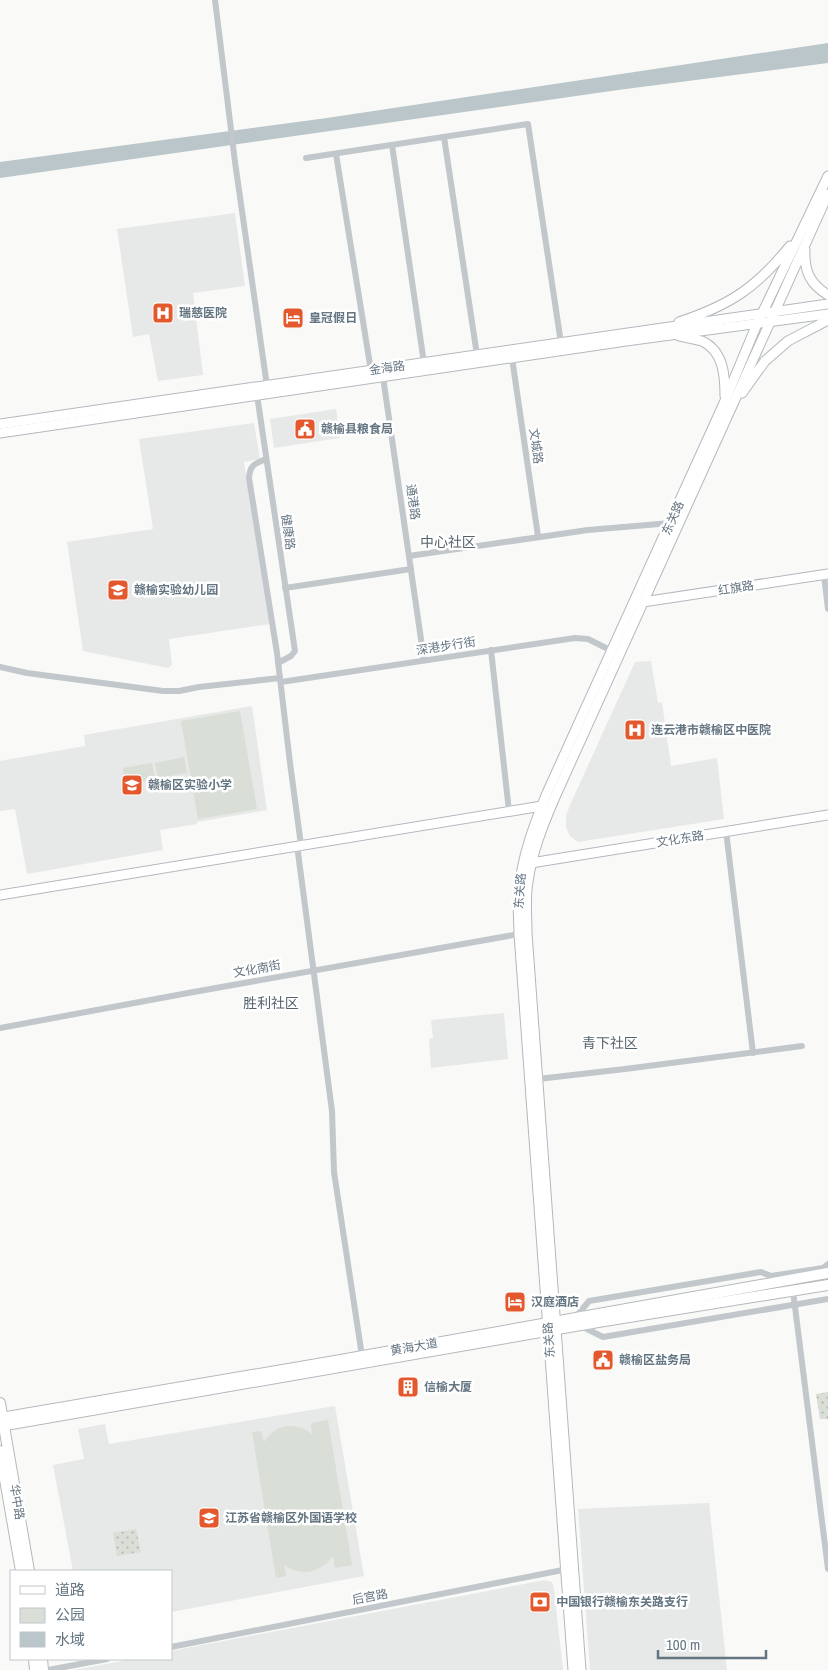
<svg xmlns="http://www.w3.org/2000/svg" width="828" height="1670" font-family="'Archivo Narrow','Noto Sans SC',sans-serif">
<style>
.built{fill:#e7e8e8}
.grass{fill:url(#grass-dots)}
.park{fill:#d9ded6}
.water{fill:#bac6ca}
.lines{fill:none;stroke-linecap:round;stroke-linejoin:round}
.secondary-casing{stroke:#b2b9be;stroke-width:11}
.primary-casing{stroke:#b4b9bd;stroke-width:12}
.street{stroke:#c2c7cb;stroke-width:6}
.secondary{stroke:#fff;stroke-width:9}
.primary{stroke:#fff;stroke-width:10}
.labels{text-anchor:middle;stroke-width:5;stroke-linejoin:round;paint-order:stroke}
.poi-label{font-size:12px;font-weight:bold;fill:#647582;stroke:#fff;text-anchor:start}
.street-label{font-size:12px;fill:#647582;stroke:#fff}
.neighbourhood-label{font-size:14px;fill:#56636d;stroke:#fff}
</style>
<defs>
<pattern id="grass-dots" width="8" height="8" patternUnits="userSpaceOnUse" patternTransform="scale(1.25)"><rect width="8" height="8" fill="#d9ded6"/><path d="M2 2h.1M6 6h.1" fill="none" stroke="#b4b9b3" stroke-width="1.8" stroke-linecap="round"/></pattern>
</defs>
<rect width="100%" height="100%" fill="#f9f9f7"/>
<g class="built">
<polygon points="235,213 245,286 193,293 203,375 158,381 149,334 133,337 117,229"/>
<polygon points="336,409 340,438 274,448 270,419"/>
<polygon points="254,423 260,459 244,462 270,624 169,639 172,665 168,668 83,651 67,542 153,529 139,439"/>
<polygon points="651,661 658,703 662,702 671,766 717,758 724,819 578,842 570,836 566,827 566,816 570,805 635,662"/>
<polygon points="252,706 267,810 197,822 197,824 160,830 163,850 27,874 15,809 0,811 0,761 85,746 84,735"/>
<polygon points="504,1013 508,1059 431,1068 429,1039 433,1038 431,1020"/>
<polygon points="335,1406 364,1576 171,1612 171,1571 73,1571 53,1465 84,1459 78,1429 105,1424 109,1444"/>
<polygon points="709,1503 727,1670 590,1670 578,1509"/>
<polygon points="545,1580 552,1582 554,1589 563,1670 74,1670 133,1659 171,1659 171,1651"/>
</g>
<g class="grass">
<polygon points="828,1392 828,1419 820,1419 816,1394"/>
<polygon points="136,1529 141,1552 117,1556 113,1533"/>
</g>
<g class="park">
<polygon points="240,711 257,809 198,819 181,721"/>
<polygon points="184,757 187,773 158,778 155,763"/>
<polygon points="152,763 155,779 125,784 123,768"/>
<path d="M328,1420L352,1565L335,1568L333,1556C321,1573 301,1577 284,1565L286,1576L276,1578L252,1432L261,1431L264,1442C276,1424 295,1421 312,1434L311,1423Z"/>
</g>
<polygon class="water" points="828,43 828,63 618,90 0,178 0,162 327,118"/>
<g class="lines">
<g class="secondary-casing">
<g id="secondary">
<path d="M805,250C804,271 810,284 828,295"/>
<path d="M679,322C730,305 756,288 790,246"/>
<path d="M679,336C687,338 695,339 702,341C724,351 725,377 725,396"/>
<polyline points="742,393 765,361 788,341 828,320"/>
<polyline points="0,424 828,304"/>
<polyline points="0,433 626,341 828,314"/>
<polyline points="643,602 828,574"/>
<polyline points="531,863 828,815"/>
<polyline points="0,895 542,806"/>
<path d="M573,1670L519,934C519,920 517,905 519,891C522,856 534,825 547,793L724,403L757,324L828,176"/>
<path d="M581,1670L527,933C527,916 525,899 528,882C532,852 543,825 555,797L828,194"/>
</g>
</g>
<g class="primary-casing">
<g id="primary">
<polyline points="0,1403 29,1571"/>
<polyline points="0,1418 335,1361 828,1273"/>
<polyline points="0,1426 598,1322 828,1285"/>
<polyline points="0,1451 21,1571"/>
<polyline points="34,1659 35,1670"/>
<polyline points="42,1659 43,1670"/>
</g>
</g>
<g class="street">
<polyline points="215,0 235,162 267,386"/>
<polyline points="444,137 477,355"/>
<polyline points="392,145 424,363"/>
<polyline points="336,154 371,371"/>
<polyline points="306,158 528,124 561,343"/>
<polyline points="512,358 538,536"/>
<polyline points="383,377 424,660"/>
<polyline points="257,395 295,651 291,656 278,663"/>
<path d="M266,459C255,464 250,464 249,478L277,653L290,763L301,845"/>
<polyline points="409,556 588,530 671,523"/>
<polyline points="824,575 828,609"/>
<polyline points="285,588 411,569"/>
<polyline points="491,650 509,811"/>
<polyline points="0,667 27,673 163,691 179,691 199,687 280,678"/>
<polyline points="281,682 575,638 588,639 612,651"/>
<polyline points="726,831 753,1053"/>
<polyline points="297,845 332,1111 334,1172 362,1356"/>
<polyline points="0,1028 188,993 519,934"/>
<polyline points="538,1079 625,1069 802,1046"/>
<polyline points="793,1291 828,1569"/>
<polyline points="575,1318 589,1301 761,1272 771,1276 823,1268 828,1264"/>
<polyline points="581,1326 603,1337 828,1299"/>
<polyline points="171,1647 568,1569"/>
<polyline points="48,1670 107,1659"/>
</g>
<use href="#secondary" class="secondary"/>
<use href="#primary" class="primary"/>
</g>
<defs>
<g id="hospital-square" transform="scale(1.125)"><rect x="-9" y="-9" width="18" height="18" rx="4" fill="#e4582d" stroke="#fff"/><path d="M-5-5h3v3.5h4V-5h3V5h-3V1.5h-4V5h-3Z" fill="#fff"/></g>
<g id="hotel-square" transform="scale(1.125)"><rect x="-9" y="-9" width="18" height="18" rx="4" fill="#e4582d" stroke="#fff"/><path d="M-6-4.5h1.5V1H6V5H4.5V3h-9V5H-6ZM-4 0a1.8 1.8 0 1 1 3.6 0ZM.5 0V-2.5h3Q6-2.5 6 0Z" fill="#fff"/></g>
<g id="civic-square" transform="scale(1.125)"><rect x="-9" y="-9" width="18" height="18" rx="4" fill="#e4582d" stroke="#fff"/><path d="M-.6-6.5H3V-4.5H.6V-3L4-1V1h2V6H-6V1h2V-1L-.6-3ZM-1.2 2.5V6h2.4V2.5Z" fill="#fff"/></g>
<g id="school-square" transform="scale(1.125)"><rect x="-9" y="-9" width="18" height="18" rx="4" fill="#e4582d" stroke="#fff"/><path d="M0-5L7-2L0 1L-7-2ZM-4 1L0 2.5L4 1V4Q0 6-4 4Z" fill="#fff"/></g>
<g id="building-square" transform="scale(1.125)"><rect x="-9" y="-9" width="18" height="18" rx="4" fill="#e4582d" stroke="#fff"/><path d="M-4-6H4V6H1V3H-1V6H-4ZM-2.5-4.3h1.7v1.8h-1.7ZM.8-4.3h1.7v1.8H.8ZM-2.5-1h1.7V.8h-1.7ZM.8-1h1.7V.8H.8Z" fill="#fff"/></g>
<g id="bank-square" transform="scale(1.125)"><rect x="-9" y="-9" width="18" height="18" rx="4" fill="#e4582d" stroke="#fff"/><path d="M-6-4H6V4H-6ZM0-2.3a2.3 2.3 0 1 0 0 4.6a2.3 2.3 0 1 0 0-4.6Z" fill="#fff"/></g>
</defs>
<g fill-rule="evenodd">
<use href="#hospital-square" x="163" y="313"/>
<use href="#hotel-square" x="293" y="318"/>
<use href="#civic-square" x="305" y="429"/>
<use href="#school-square" x="118" y="590"/>
<use href="#hospital-square" x="635" y="730"/>
<use href="#school-square" x="132" y="785"/>
<use href="#hotel-square" x="515" y="1302"/>
<use href="#civic-square" x="603" y="1360"/>
<use href="#building-square" x="408" y="1387"/>
<use href="#school-square" x="209" y="1518"/>
<use href="#bank-square" x="540" y="1602"/>
</g>
<g class="labels">
<g class="poi-label">
<text x="179" y="317">瑞慈医院</text>
<text x="309" y="322">皇冠假日</text>
<text x="321" y="433">赣榆县粮食局</text>
<text x="134" y="594">赣榆实验幼儿园</text>
<text x="651" y="734">连云港市赣榆区中医院</text>
<text x="148" y="789">赣榆区实验小学</text>
<text x="531" y="1306">汉庭酒店</text>
<text x="619" y="1364">赣榆区盐务局</text>
<text x="424" y="1391">信榆大厦</text>
<text x="225" y="1522">江苏省赣榆区外国语学校</text>
<text x="556" y="1606">中国银行赣榆东关路支行</text>
</g>
<g class="street-label">
<text transform="translate(387 368) rotate(-8)" y="4">金海路</text>
<text transform="translate(536 446) rotate(82)" y="4">文城路</text>
<text transform="translate(413 502) rotate(82)" y="4">通港路</text>
<text transform="translate(673 518) rotate(-66)" y="4">东关路</text>
<text transform="translate(288 532) rotate(82)" y="4">健康路</text>
<text transform="translate(736 588) rotate(-9)" y="4">红旗路</text>
<text transform="translate(446 646) rotate(-9)" y="4">深港步行街</text>
<text transform="translate(680 839) rotate(-9)" y="4">文化东路</text>
<text transform="translate(520 891) rotate(-86)" y="4">东关路</text>
<text transform="translate(257 969) rotate(-10)" y="4">文化南街</text>
<text transform="translate(549 1340) rotate(-94)" y="4">东关路</text>
<text transform="translate(414 1347) rotate(-10)" y="4">黄海大道</text>
<text transform="translate(17 1502) rotate(80)" y="4">华中路</text>
<text transform="translate(370 1597) rotate(-11)" y="4">后宫路</text>
</g>
<g class="neighbourhood-label">
<text x="448" y="547">中心社区</text>
<text x="271" y="1008">胜利社区</text>
<text x="610" y="1048">青下社区</text>
</g>
</g>
<rect x="10" y="1570" width="162" height="90" fill="#ffffff" stroke="#c1c8cd"/>
<rect x="20" y="1586" width="25" height="8" fill="#ffffff" stroke="#c1c8cd"/>
<text x="55" y="1595" font-size="15" fill="#647582">道路</text>
<rect x="20" y="1608" width="25" height="15" fill="#d9ded6" stroke="#c1c8cd"/>
<text x="55" y="1620" font-size="15" fill="#647582">公园</text>
<rect x="20" y="1632" width="25" height="15" fill="#bac6ca" stroke="#c1c8cd"/>
<text x="55" y="1645" font-size="15" fill="#647582">水域</text>
<path d="M658 1650v8h108v-8" fill="none" stroke="#647582" stroke-width="2.5"/>
<text x="666" y="1650" font-size="15" fill="#647582" stroke="#ffffff" stroke-width="4" paint-order="stroke">100 m</text>
</svg>
